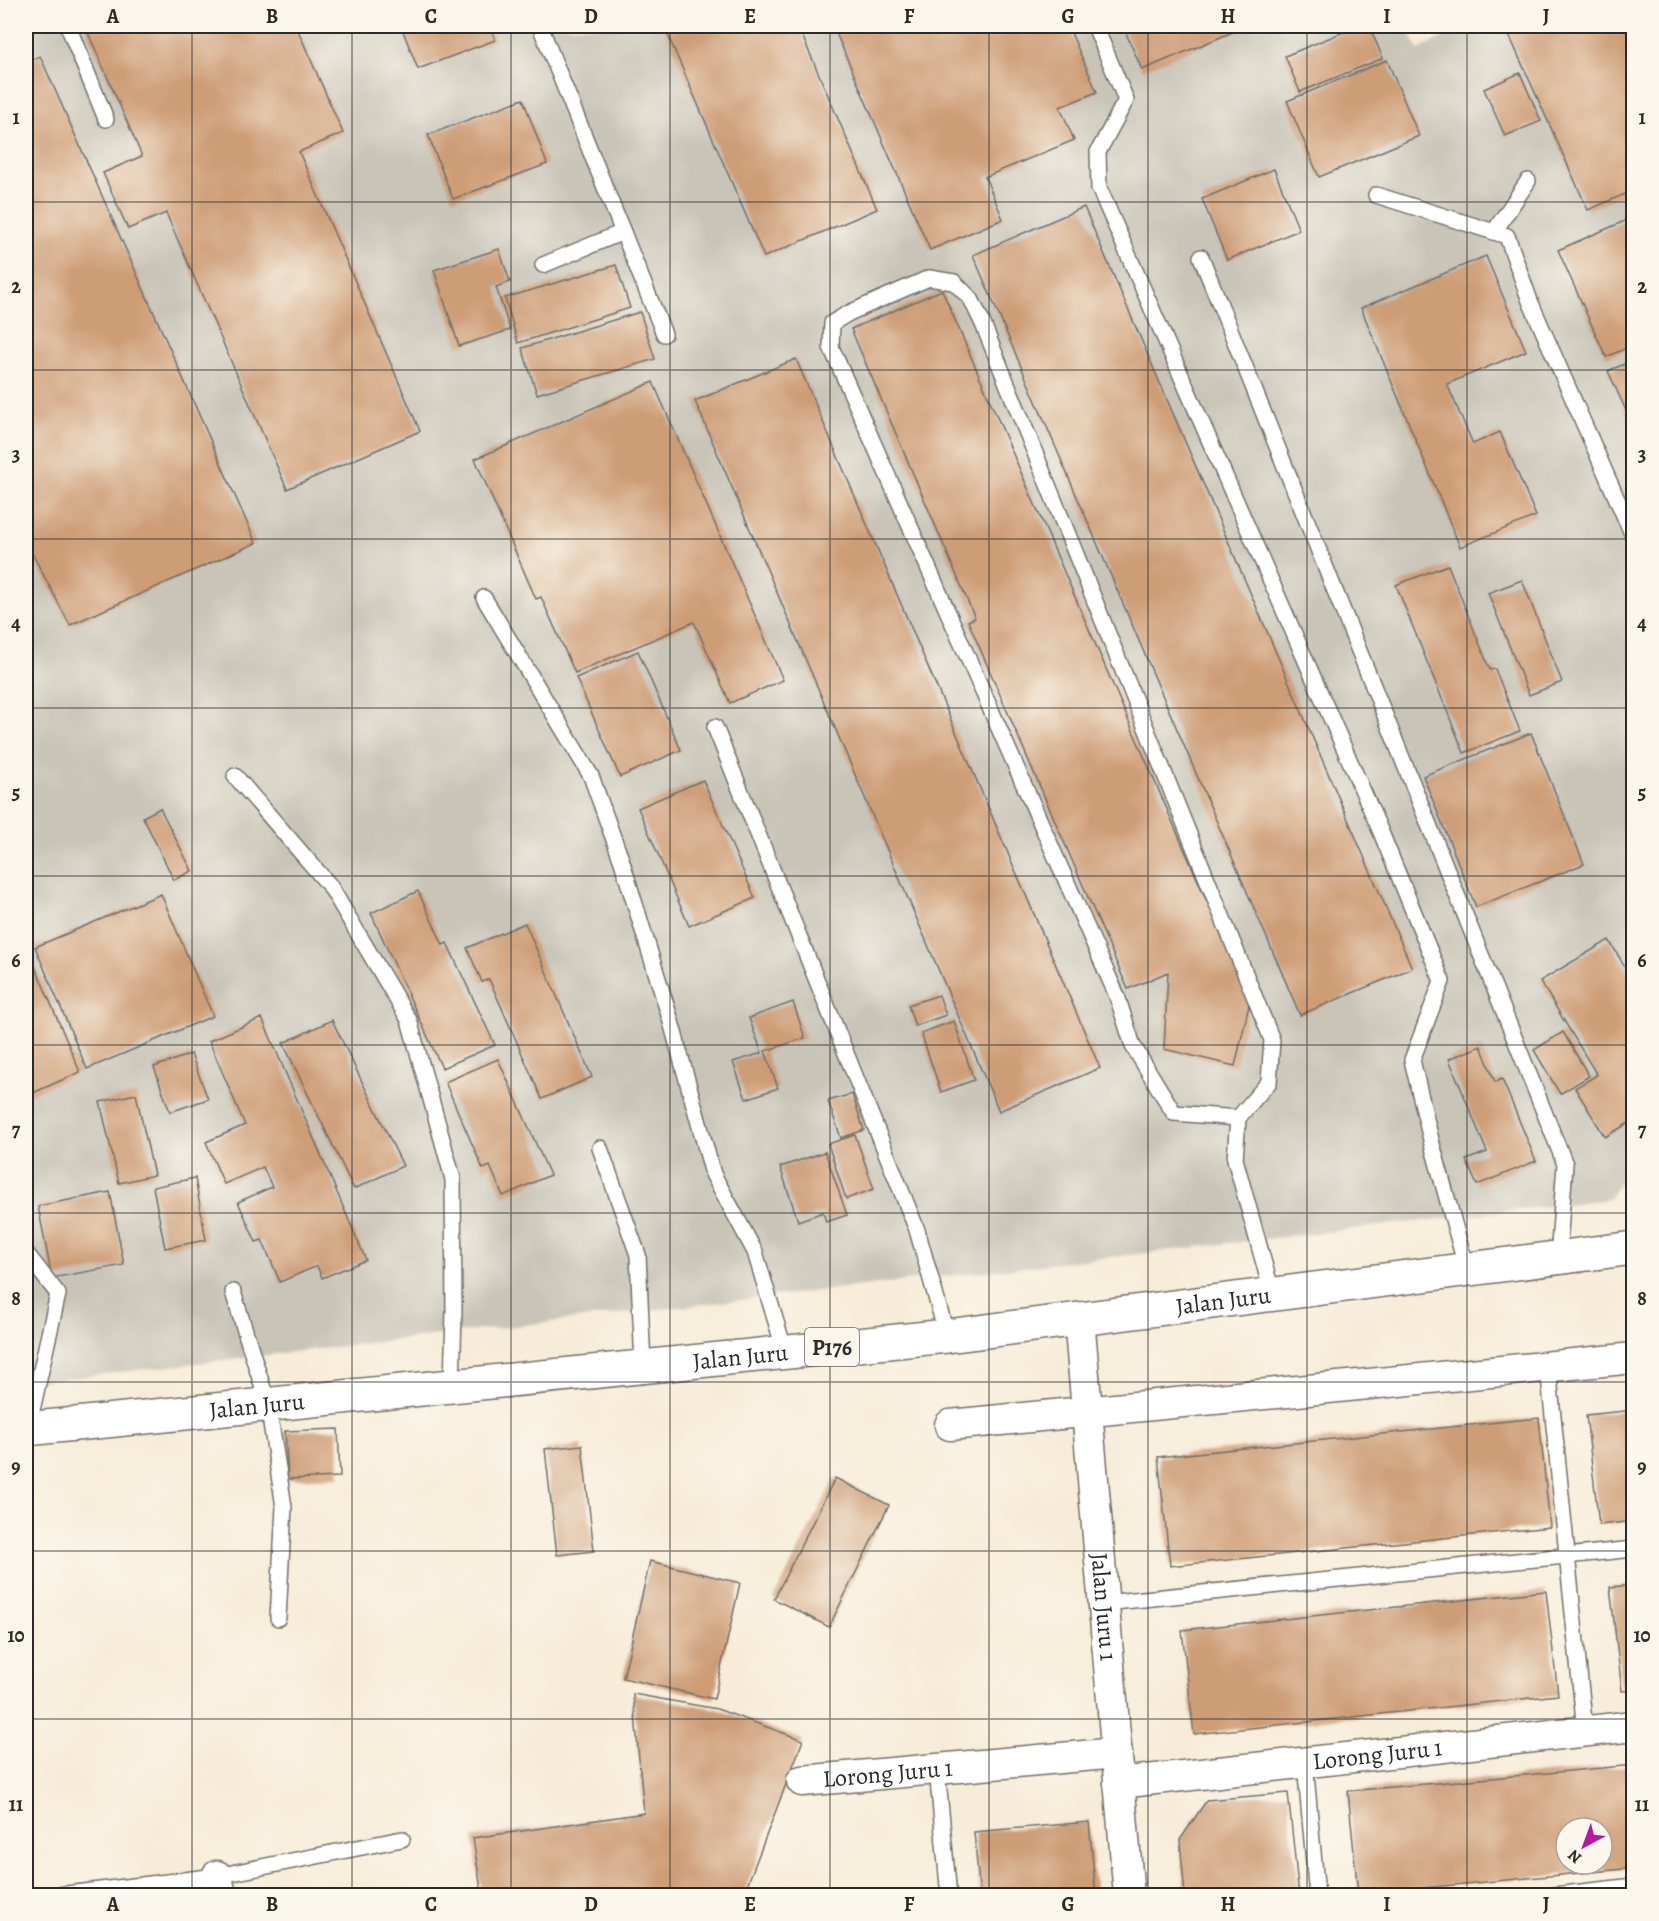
<svg xmlns="http://www.w3.org/2000/svg" width="1659" height="1921" font-family="Alegreya,serif">
<style>
.industrial{fill:#c8c4b8}
.building{fill:#cd9d76;fill-rule:evenodd}
.lines{fill:none;stroke-linecap:round;stroke-linejoin:round}
.lane-casing{stroke:#726f68;stroke-width:18}
.street-casing{stroke:#726f68;stroke-width:33}
.primary-casing{stroke:#726f68;stroke-width:36}
.lane{stroke:#fff;stroke-width:15}
.street{stroke:#fff;stroke-width:30}
.primary{stroke:#fff;stroke-width:33}
.grid{fill:none;stroke:#2b2b2b;stroke-width:1.5;stroke-opacity:0.55}
.labels{text-anchor:middle;stroke-width:6;stroke-linejoin:round;paint-order:stroke}
.shield{fill:#fbf7ec;stroke:#696865;stroke-width:1.5}
.shield-label{font-size:22px;font-weight:bold;fill:#2b2b2b}
.street-label{font-size:24px;fill:#2b2b2b;stroke:#fbf7ec}
.neatline{fill:none;stroke:#2b2b2b;stroke-width:2}
.grid-label{font-size:20px;text-anchor:middle;font-weight:bold;fill:#2b2b2b}
</style>
<rect width="100%" height="100%" fill="#fbf7ec"/>
<filter id="ink" filterUnits="userSpaceOnUse"><feTurbulence type="fractalNoise" baseFrequency=".0167" numOctaves="2"/><feDisplacementMap in="SourceGraphic" scale="12" xChannelSelector="R" yChannelSelector="G"/><feConvolveMatrix kernelMatrix="1 2 1 2 8 2 1 2 1" color-interpolation-filters="sRGB"/></filter>
<filter id="wash" filterUnits="userSpaceOnUse"><feTurbulence type="fractalNoise" baseFrequency=".008" numOctaves="4" result="noise"/><feDisplacementMap in="SourceGraphic" scale="24" xChannelSelector="R" yChannelSelector="G"/><feGaussianBlur stdDeviation="1.35" result="paint"/><feColorMatrix in="noise" values="0 0 0 0 0 0 0 0 0 0 0 0 0 0 0 0 0 1.4 0 .05"/><feComposite in="paint" operator="in"/></filter>
<g filter="url(#wash)">
<rect width="100%" height="100%" fill="#f7ecd8"/>
<polygon class="industrial" points="26,26 1407,26 1418,50 1465,26 1633,26 1634,1158 1609,1199 26,1383"/>
<g id="blocks">
<g class="building">
<polygon points="85,26 296,26 343,133 299,152 420,431 287,489 166,213 128,229 103,173 142,156"/>
<polygon points="401,26 490,26 495,40 418,69"/>
<polygon points="664,26 798,26 877,209 764,257"/>
<polygon points="833,26 1068,26 1097,92 1060,107 1074,140 985,177 1003,219 930,250"/>
<polygon points="1123,26 1247,26 1142,70"/>
<polygon points="1358,26 1369,26 1383,58 1300,92 1285,56"/>
<polygon points="1505,26 1624,26 1634,48 1634,190 1588,210"/>
<polygon points="40,56 256,543 70,625 26,542 26,62"/>
<polygon points="1387,60 1419,136 1319,177 1287,101"/>
<polygon points="1520,73 1541,121 1505,136 1484,89"/>
<polygon points="523,99 547,164 453,199 428,135"/>
<polygon points="1274,169 1299,230 1227,260 1202,199"/>
<polygon points="1084,207 1412,968 1300,1015 973,255"/>
<polygon points="1634,217 1634,345 1606,357 1558,250"/>
<polygon points="499,249 510,282 496,287 510,330 459,346 434,270"/>
<polygon points="1486,256 1526,351 1447,384 1473,444 1500,432 1536,516 1460,547 1361,308"/>
<polygon points="616,265 630,308 518,343 505,298"/>
<polygon points="942,290 1250,1001 1235,1066 1164,1049 1168,972 1128,989 968,621 975,618 851,329"/>
<polygon points="640,312 655,359 537,394 522,348"/>
<polygon points="796,359 1100,1068 999,1111 695,401"/>
<polygon points="1634,360 1634,428 1608,371"/>
<polygon points="653,382 783,680 730,703 694,622 575,673 541,597 536,599 475,459"/>
<polygon points="1448,565 1490,670 1495,669 1520,731 1464,753 1396,585"/>
<polygon points="1522,580 1562,682 1529,695 1488,593"/>
<polygon points="638,651 681,750 620,777 576,678"/>
<polygon points="1531,733 1584,864 1476,907 1423,776"/>
<polygon points="703,780 755,898 689,926 638,808"/>
<polygon points="160,808 192,871 174,880 143,817"/>
<polygon points="418,891 443,945 447,943 495,1045 442,1068 371,913"/>
<polygon points="161,894 213,1016 87,1069 35,947"/>
<polygon points="525,923 592,1077 542,1099 489,979 482,982 467,948"/>
<polygon points="1609,940 1634,982 1634,1120 1605,1137 1575,1088 1597,1075 1540,981"/>
<polygon points="34,964 80,1072 26,1096 26,967"/>
<polygon points="939,995 946,1015 915,1026 908,1005"/>
<polygon points="793,1002 805,1038 765,1051 778,1088 746,1099 733,1062 762,1053 749,1018"/>
<polygon points="262,1018 366,1260 322,1278 317,1266 280,1282 262,1240 256,1242 238,1202 272,1187 263,1167 224,1184 206,1142 245,1125 209,1041"/>
<polygon points="332,1020 403,1166 354,1189 283,1043"/>
<polygon points="954,1021 974,1080 941,1092 921,1033"/>
<polygon points="1563,1032 1589,1076 1560,1094 1534,1050"/>
<polygon points="1481,1046 1495,1082 1502,1079 1536,1161 1477,1185 1466,1160 1487,1152 1449,1059"/>
<polygon points="191,1054 208,1099 170,1112 154,1067"/>
<polygon points="498,1059 550,1175 503,1196 490,1166 483,1169 445,1082"/>
<polygon points="136,1094 154,1175 119,1183 100,1102"/>
<polygon points="852,1094 864,1130 841,1138 828,1101"/>
<polygon points="855,1135 874,1189 846,1199 828,1144"/>
<polygon points="825,1152 847,1215 826,1222 823,1212 798,1221 780,1167"/>
<polygon points="195,1178 206,1240 165,1248 153,1187"/>
<polygon points="110,1192 124,1265 52,1278 38,1206"/>
<polygon points="1634,1410 1634,1521 1599,1525 1586,1415"/>
<polygon points="1539,1418 1550,1527 1170,1566 1158,1457"/>
<polygon points="338,1429 340,1477 288,1479 285,1431"/>
<polygon points="582,1445 594,1551 557,1555 545,1449"/>
<polygon points="835,1478 889,1505 829,1627 774,1599"/>
<polygon points="650,1561 740,1583 714,1699 623,1678"/>
<polygon points="1634,1585 1634,1690 1622,1691 1610,1587"/>
<polygon points="1546,1591 1558,1695 1194,1734 1182,1630"/>
<polygon points="633,1694 717,1709 803,1740 743,1896 478,1896 481,1889 473,1838 644,1813"/>
<path d="M1634,1765V1868L1358,1894L1348,1791ZM1566,1828H1602V1864H1566Z"/>
<polygon points="1288,1793 1299,1896 1185,1896 1180,1840 1207,1800"/>
<polygon points="1089,1822 1096,1896 980,1896 974,1832"/>
</g>
</g>
</g>
<g filter="url(#ink)">
<use href="#blocks" fill-opacity="0" stroke="#726f68" stroke-width="1.5"/>
<g class="lines">
<g class="lane-casing">
<g id="lane">
<polyline points="68,26 106,119"/>
<polyline points="540,26 664,334"/>
<polyline points="1095,26 1126,100 1098,152 1099,188 1380,830 1442,981 1412,1060 1432,1144 1467,1270"/>
<polyline points="1376,195 1507,236 1530,301 1634,538"/>
<polyline points="1494,232 1528,181"/>
<polyline points="1201,257 1565,1164 1558,1259"/>
<polyline points="543,265 623,232"/>
<polyline points="484,598 591,776 622,862 670,1018 713,1174 755,1252 785,1352"/>
<polyline points="715,727 917,1230 947,1336"/>
<polyline points="235,776 330,886 409,1020 453,1179 454,1311 452,1386"/>
<polyline points="1238,1118 1174,1113 1133,1046 1117,996 831,347 832,323 849,313 929,278 954,282 971,299 983,324 1272,1040 1269,1082 1238,1118 1235,1159 1273,1296"/>
<polyline points="600,1148 638,1255 643,1366"/>
<polyline points="26,1253 58,1294 28,1428"/>
<polyline points="233,1292 268,1404 284,1507 278,1618"/>
<polyline points="1548,1367 1585,1731"/>
<polyline points="1104,1603 1634,1549"/>
<polyline points="1305,1763 1317,1896"/>
<polyline points="937,1770 949,1896"/>
<polyline points="50,1896 217,1876 402,1839"/>
<polyline points="1546,1896 1634,1886"/>
</g>
</g>
<g class="street-casing">
<g id="street">
<path id="s1" d="M1079,1318L1129,1896"/>
<polyline points="950,1425 1634,1358"/>
<path id="s2" d="M802,1781L1117,1753"/>
<path id="s3" d="M1119,1783L1634,1726"/>
<polyline points="217,1876 221,1896"/>
</g>
</g>
<g class="primary-casing">
<g id="primary">
<path id="s4" d="M26,1429L947,1336L1634,1248"/>
</g>
</g>
<use href="#lane" class="lane"/>
<use href="#street" class="street"/>
<use href="#primary" class="primary"/>
</g>
</g>
<path class="grid" d="M192,26V1896M352,26V1896M511,26V1896M670,26V1896M830,26V1896M989,26V1896M1148,26V1896M1307,26V1896M1467,26V1896M26,202H1634M26,370H1634M26,539H1634M26,708H1634M26,876H1634M26,1045H1634M26,1213H1634M26,1382H1634M26,1551H1634M26,1719H1634"/>
<g class="labels">
<rect class="shield" x="805" y="1328" width="54" height="38" rx="4.5"/>
<g class="shield-label">
<text x="832" y="1355">P176</text>
</g>
<g class="street-label">
<text dy="8" stroke="none"><textPath href="#s4" startOffset="1204">Jalan Juru</textPath></text>
<text dy="8" stroke="none"><textPath href="#s4" startOffset="718">Jalan Juru</textPath></text>
<text dy="8" stroke="none"><textPath href="#s4" startOffset="232">Jalan Juru</textPath></text>
<text dy="8" stroke="none"><textPath href="#s1" startOffset="290">Jalan Juru 1</textPath></text>
<text dy="8" stroke="none"><textPath href="#s3" startOffset="260">Lorong Juru 1</textPath></text>
<text dy="8" stroke="none"><textPath href="#s2" startOffset="86">Lorong Juru 1</textPath></text>
</g>
</g>
<rect width="1659" height="1921" fill="none" stroke="#fbf7ec" stroke-width="66"/>
<g transform="translate(1584 1846) rotate(221)"><circle r="28" fill="#fbf7ec" stroke="#a8a59f" stroke-width="1.5"/>
<path d="M0-4.5L10 22L0 15L-10 22Z" fill="#b5179e"/>
<text y="-9" font-size="16" font-weight="bold" text-anchor="middle" fill="#2b2b2b">N</text>
</g>
<rect x="33" y="33" width="1593" height="1855" class="neatline"/>
<g class="grid-label">
<text x="113" y="23">A</text>
<text x="272" y="23">B</text>
<text x="431" y="23">C</text>
<text x="591" y="23">D</text>
<text x="750" y="23">E</text>
<text x="909" y="23">F</text>
<text x="1068" y="23">G</text>
<text x="1228" y="23">H</text>
<text x="1387" y="23">I</text>
<text x="1546" y="23">J</text>
<text x="16" y="124">1</text>
<text x="1642" y="124">1</text>
<text x="16" y="293">2</text>
<text x="1642" y="293">2</text>
<text x="16" y="461">3</text>
<text x="1642" y="461">3</text>
<text x="16" y="630">4</text>
<text x="1642" y="630">4</text>
<text x="16" y="799">5</text>
<text x="1642" y="799">5</text>
<text x="16" y="967">6</text>
<text x="1642" y="967">6</text>
<text x="16" y="1136">7</text>
<text x="1642" y="1136">7</text>
<text x="16" y="1305">8</text>
<text x="1642" y="1305">8</text>
<text x="16" y="1473">9</text>
<text x="1642" y="1473">9</text>
<text x="16" y="1642">10</text>
<text x="1642" y="1642">10</text>
<text x="16" y="1811">11</text>
<text x="1642" y="1811">11</text>
<text x="113" y="1911">A</text>
<text x="272" y="1911">B</text>
<text x="431" y="1911">C</text>
<text x="591" y="1911">D</text>
<text x="750" y="1911">E</text>
<text x="909" y="1911">F</text>
<text x="1068" y="1911">G</text>
<text x="1228" y="1911">H</text>
<text x="1387" y="1911">I</text>
<text x="1546" y="1911">J</text>
</g>
</svg>
